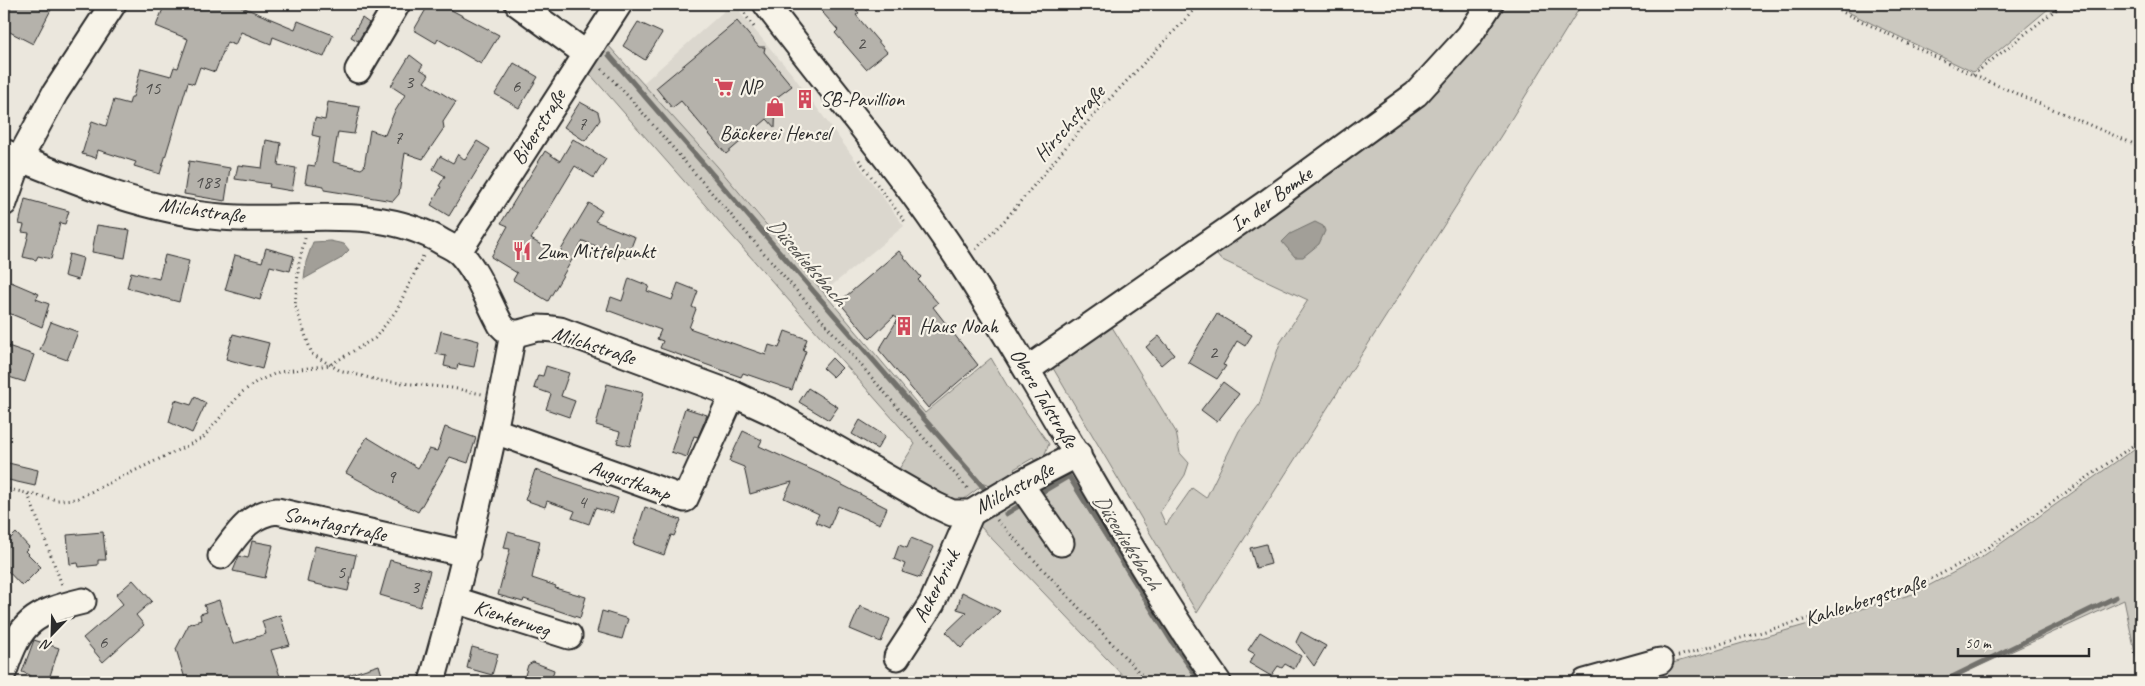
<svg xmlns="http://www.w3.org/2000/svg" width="2145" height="686" font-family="Caveat,sans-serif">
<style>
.built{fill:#dbd7ce}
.green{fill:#cbc8bf;stroke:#7b7a75}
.water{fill:#a29f98;stroke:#72716c}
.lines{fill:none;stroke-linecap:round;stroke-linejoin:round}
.stream{stroke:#72716c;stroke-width:5}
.building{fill:#b5b2ab;stroke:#2b2b2b}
.minor-casing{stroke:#2b2b2b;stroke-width:29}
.path{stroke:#2b2b2b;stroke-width:3;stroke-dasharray:1 4;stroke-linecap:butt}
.minor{stroke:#f7f3e8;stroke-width:25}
.labels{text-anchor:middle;stroke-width:4.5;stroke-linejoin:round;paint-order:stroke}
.number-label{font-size:19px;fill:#4e4d4b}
.poi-label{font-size:21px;fill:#2b2b2b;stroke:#f7f3e8;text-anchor:start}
.street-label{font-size:21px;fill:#2b2b2b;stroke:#f7f3e8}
.water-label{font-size:22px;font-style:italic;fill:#555451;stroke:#f7f3e8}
</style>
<rect width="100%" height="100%" fill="#ebe7dd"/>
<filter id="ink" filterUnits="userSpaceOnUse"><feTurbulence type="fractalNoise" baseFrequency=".02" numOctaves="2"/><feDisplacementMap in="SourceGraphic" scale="10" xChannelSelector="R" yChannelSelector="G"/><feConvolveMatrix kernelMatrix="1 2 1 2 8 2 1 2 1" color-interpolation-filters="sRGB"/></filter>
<g filter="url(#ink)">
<polygon class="built" points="732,4 739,4 741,14 792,74 904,226 825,291 717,166 642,84"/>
<g class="green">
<polygon points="1496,4 1582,4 1502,134 1197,613 1050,363 1109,322 1176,432 1180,453 1189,463 1185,475 1160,512 1166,525 1192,488 1206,498 1239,431 1259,405 1280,343 1308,300 1220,259 1211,247 1395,116"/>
<polygon points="1831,4 2054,4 1973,72"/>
<polygon points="608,45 717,166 925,413 991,358 1008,387 1049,444 1043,458 1035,462 1033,458 1014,469 1016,474 993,487 984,484 959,503 899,469 915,444 589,73"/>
<polygon points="2141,444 2141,681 2124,600 1951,679 1926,682 1662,682 1659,667 1913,594 1979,559"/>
<polygon points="1065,474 1171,643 1199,682 1129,682 975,521 1002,509"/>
</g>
<g class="water">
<polygon points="1315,222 1323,226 1325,231 1319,244 1303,257 1295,257 1282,242 1290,234"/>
<polygon points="330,241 344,244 349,250 340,259 304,279 306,262 313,242"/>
</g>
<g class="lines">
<g class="stream">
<polyline points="609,55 984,488"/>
<polyline points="1037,495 1069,476 1172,642 1201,682"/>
<polyline points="1006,514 1025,502"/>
<polyline points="1910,682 1950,678 2116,597"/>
</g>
</g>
<g class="building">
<polygon points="13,4 54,4 33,44 4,29 4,11 8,13"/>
<polygon points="165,4 235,4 295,29 298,21 333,35 324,57 273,37 271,44 241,32 235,45 227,42 215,72 200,67 194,84 188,82 160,174 134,166 136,162 98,150 96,158 82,154 92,121 106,126 114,100 129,104 131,97 133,97 141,68 171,76 174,67 178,68 188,39 156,26"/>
<polygon points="429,4 440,4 499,35 481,64 438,39 436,43 414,30"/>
<polygon points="815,4 851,4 859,13 856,15 887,52 866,69 835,33 838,30"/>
<polygon points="362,18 369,23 358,41 351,37"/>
<polygon points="737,21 759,47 765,47 764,52 792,86 776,98 775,128 767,119 726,154 681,101 672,108 656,88"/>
<polygon points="638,22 662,33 645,60 623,46"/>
<polygon points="410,55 423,65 420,69 429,75 424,82 456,102 443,122 444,128 423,159 405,153 399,194 393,201 324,190 324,186 305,183 308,165 315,166 320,137 312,135 315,118 325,120 328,102 360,107 354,134 338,132 333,162 361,169 364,167 370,130 385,135 394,113 405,95 391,86"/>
<polygon points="514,63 538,77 519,108 495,94"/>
<polygon points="580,102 598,112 600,120 585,141 564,127"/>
<polygon points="573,139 606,159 594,178 575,166 531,239 558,255 589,203 602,211 595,221 635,237 627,258 583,241 548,301 513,280 517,273 491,257 508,226 501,223 545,151 560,161"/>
<polygon points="266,140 281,143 278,165 296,168 292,191 269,187 270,184 235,179 238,165 262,168"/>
<polygon points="477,141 490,149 449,216 431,205 441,187 439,186 445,176 433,169 440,156 453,163 458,154 465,160"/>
<polygon points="189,161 230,168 225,201 184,194"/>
<polygon points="25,199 69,211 65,224 60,223 51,259 38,256 36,260 23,257 29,233 22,232 24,225 19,224"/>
<polygon points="97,225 130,230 125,258 92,252"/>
<polygon points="266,248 294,256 290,271 270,266 260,300 225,290 235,255 262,262"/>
<polygon points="899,251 921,277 918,280 938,303 933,307 978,365 928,408 879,350 898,319 894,316 870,339 839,302"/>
<polygon points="69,254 83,258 78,280 64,276"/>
<polygon points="165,255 189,261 179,302 127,288 131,272 159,279"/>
<polygon points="629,278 649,286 647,291 672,300 678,283 698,291 692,307 696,309 689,328 766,355 769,345 779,348 785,331 807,339 803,350 806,351 792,390 743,373 741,377 660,348 663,341 657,339 661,330 607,310 611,297 622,301"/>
<polygon points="11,282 39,294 36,299 49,304 42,327 4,311 4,299"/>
<polygon points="1217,314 1252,335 1245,346 1237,341 1223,365 1226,366 1217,379 1188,362"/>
<polygon points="51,322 78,332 67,360 40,350"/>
<polygon points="441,331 479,341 474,367 458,364 457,369 444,366 446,356 436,354"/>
<polygon points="233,334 269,343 262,369 226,359"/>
<polygon points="1159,336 1174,354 1161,365 1146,347"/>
<polygon points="8,346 34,355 25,382 9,377 11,371 4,369 4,359"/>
<polygon points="832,358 842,368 833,377 823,368"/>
<polygon points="546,366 569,373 561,396 575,401 569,417 546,409 551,394 534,388 538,375 543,376"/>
<polygon points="1223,382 1239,394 1217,422 1201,410"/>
<polygon points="607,384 643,393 630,446 617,443 620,432 596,425"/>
<polygon points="808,388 838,407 829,420 799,402"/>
<polygon points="195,397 206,403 192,433 169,422 175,400 191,405"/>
<polygon points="685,408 707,415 698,437 694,436 687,457 671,452"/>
<polygon points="860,420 885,436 877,449 852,434"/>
<polygon points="445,427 476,438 468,463 450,457 418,512 346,473 367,437 418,468 429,449 437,451"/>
<polygon points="743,431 762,440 759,446 821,474 887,508 880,524 838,506 829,528 815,522 819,514 784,498 792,482 750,494 744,467 729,461"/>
<polygon points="4,462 38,470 35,486 4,479"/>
<polygon points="535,470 618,498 613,513 595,508 589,524 572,518 575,511 547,501 545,507 525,500"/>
<polygon points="645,507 681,520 674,536 671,535 664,555 633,544"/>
<polygon points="103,532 106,560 98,560 98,565 88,566 79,567 78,563 70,564 67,535"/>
<polygon points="508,532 540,541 532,578 556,586 555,588 586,597 580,618 524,599 523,602 498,595 510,549 504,548"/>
<polygon points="16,533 29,547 25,551 41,567 22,586 4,567 4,545"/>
<polygon points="911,538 934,547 920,578 902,572 905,564 894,559 899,545 907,548"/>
<polygon points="252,541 273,545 265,578 233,571 239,556 248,558"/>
<polygon points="1266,544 1271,564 1256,568 1250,548"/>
<polygon points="315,546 356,555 348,591 307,582"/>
<polygon points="390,560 430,571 420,607 380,595"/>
<polygon points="133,580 152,601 136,615 144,625 103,662 83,638 123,604 116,595"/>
<polygon points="962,592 1000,611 961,648 946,632 967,612 957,609"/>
<polygon points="219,600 233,644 266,634 262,621 280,615 290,645 271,650 282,682 186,682 176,649 189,624 201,620 200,614 207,612 204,605"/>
<polygon points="860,606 890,619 881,642 850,629"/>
<polygon points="602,611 628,619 622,639 597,632"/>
<polygon points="1260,632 1301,656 1294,669 1285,664 1282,668 1278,666 1271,676 1249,663 1255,654 1248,650"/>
<polygon points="1301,632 1326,646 1314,666 1296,642"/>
<polygon points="34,640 59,648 48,682 27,682 30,675 22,672"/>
<polygon points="472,647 498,654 492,675 467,668"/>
<polygon points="533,662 554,670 551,682 523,682 528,665"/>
<polygon points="379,665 384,682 336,682 335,679"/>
</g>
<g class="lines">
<g class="minor-casing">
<g id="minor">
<polyline points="518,4 585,53"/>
<path d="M766,4C831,90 902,172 961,263C1050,400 1124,548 1218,682"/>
<polyline points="358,70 397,4"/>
<path d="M4,152C73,180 145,211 221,217C293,224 379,202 444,243C450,246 456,249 460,253C479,273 488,302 501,325C514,340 524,330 539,328C546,328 553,329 560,330L733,394L774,413L935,505L952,513H971L1020,484L1078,454"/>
<polyline points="4,203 20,158 55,93 113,4"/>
<polyline points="459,251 619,4"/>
<polyline points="1028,369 1268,202 1416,94 1469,36 1490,4"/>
<polyline points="495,431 685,499 733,394"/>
<polyline points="1020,484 1061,543"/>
<path d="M221,556C237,535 248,514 277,511L467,554"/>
<polyline points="455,600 569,636"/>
<polyline points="897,657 932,603 971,513"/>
<path d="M4,671C20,622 33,613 83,601"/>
<path d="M432,682C464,567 492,452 513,333"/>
<polyline points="1585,682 1660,661"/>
</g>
</g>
<g class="path">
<polyline points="742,4 746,16 754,27"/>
<polyline points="1826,4 1973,75 2141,147"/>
<polyline points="602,69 628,96 969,490"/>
<polyline points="1973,75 2063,4"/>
<polyline points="859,160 906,223"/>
<polyline points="305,238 299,263 295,306 312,354 339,370 381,381 452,388 482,394"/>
<polyline points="976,249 1005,220 1081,129 1200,4"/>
<polyline points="4,488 57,500 76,499 203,438 241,393 256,382 279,372 330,365 375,338 396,311 424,254"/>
<polyline points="28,494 62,585"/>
<polyline points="997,520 1148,682"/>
<polyline points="1678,656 1912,589 1977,555 2141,440"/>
</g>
<use href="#minor" class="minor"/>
</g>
</g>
<defs>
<g id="supermarket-bare" transform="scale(1.5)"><path d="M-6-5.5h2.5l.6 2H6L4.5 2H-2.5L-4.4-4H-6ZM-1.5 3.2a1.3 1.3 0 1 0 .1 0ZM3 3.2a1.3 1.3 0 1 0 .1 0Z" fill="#d1495b" stroke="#f7f3e8" stroke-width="2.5" paint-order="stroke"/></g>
<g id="building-bare" transform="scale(1.5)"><path d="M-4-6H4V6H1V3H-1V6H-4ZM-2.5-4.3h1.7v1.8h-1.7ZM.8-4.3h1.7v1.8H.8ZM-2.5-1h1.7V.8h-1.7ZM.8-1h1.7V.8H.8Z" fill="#d1495b" stroke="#f7f3e8" stroke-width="2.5" paint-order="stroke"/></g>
<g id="shop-bare" transform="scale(1.5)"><path d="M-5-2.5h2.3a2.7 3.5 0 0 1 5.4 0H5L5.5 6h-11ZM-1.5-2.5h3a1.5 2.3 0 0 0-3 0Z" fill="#d1495b" stroke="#f7f3e8" stroke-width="2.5" paint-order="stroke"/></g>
<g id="restaurant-bare" transform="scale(1.5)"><path d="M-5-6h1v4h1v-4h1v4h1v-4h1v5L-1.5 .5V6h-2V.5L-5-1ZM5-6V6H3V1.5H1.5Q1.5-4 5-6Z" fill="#d1495b" stroke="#f7f3e8" stroke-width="2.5" paint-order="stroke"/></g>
</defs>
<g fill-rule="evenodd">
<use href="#supermarket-bare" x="724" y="87"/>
<use href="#building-bare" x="805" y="99"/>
<use href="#shop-bare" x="775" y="107"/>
<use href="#restaurant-bare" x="522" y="251"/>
<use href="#building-bare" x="904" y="326"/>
</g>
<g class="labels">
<g class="number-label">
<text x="861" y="49">2</text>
<text x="409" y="88">3</text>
<text x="516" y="92">6</text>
<text x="152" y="94">15</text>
<text x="582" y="130">7</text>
<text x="398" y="144">7</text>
<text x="207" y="188">183</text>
<text x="1213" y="358">2</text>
<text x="391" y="483">9</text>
<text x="582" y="508">4</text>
<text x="341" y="578">5</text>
<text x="415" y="593">3</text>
<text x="103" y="648">6</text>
</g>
<g class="poi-label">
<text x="739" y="94">NP</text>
<text x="820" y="106">SB-Pavillion</text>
<text x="775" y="140" text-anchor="middle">Bäckerei Hensel</text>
<text x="537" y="258">Zum Mittelpunkt</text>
<text x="919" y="333">Haus Noah</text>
</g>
<g class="street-label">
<text transform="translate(1069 123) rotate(-48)" y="7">Hirschstraße</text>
<text transform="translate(538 127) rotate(-58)" y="7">Biberstraße</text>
<text transform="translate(1271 199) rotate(-36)" y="7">In der Bomke</text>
<text transform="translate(202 210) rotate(8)" y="7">Milchstraße</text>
<text transform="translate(594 345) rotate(18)" y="7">Milchstraße</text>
<text transform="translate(1044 398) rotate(59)" y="7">Obere Talstraße</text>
<text transform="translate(630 480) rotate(20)" y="7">Augustkamp</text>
<text transform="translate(1014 488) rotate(-28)" y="7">Milchstraße</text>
<text transform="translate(335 524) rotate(12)" y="7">Sonntagstraße</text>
<text transform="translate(936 586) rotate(-63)" y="7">Ackerbrink</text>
<text transform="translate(1865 600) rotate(-18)" y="7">Kahlenbergstraße</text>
<text transform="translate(512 618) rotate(18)" y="7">Kienkerweg</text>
</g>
<g class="water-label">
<text transform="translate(808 261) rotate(49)" y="8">Düsedieksbach</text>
<text transform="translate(1128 541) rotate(58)" y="8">Düsedieksbach</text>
</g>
</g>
<rect width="2145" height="686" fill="none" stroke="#f7f3e8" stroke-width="20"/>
<rect x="10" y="10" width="2125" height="666" fill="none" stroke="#2b2b2b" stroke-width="2" filter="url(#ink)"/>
<g transform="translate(52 634) rotate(203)" stroke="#f7f3e8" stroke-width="4" paint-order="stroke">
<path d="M0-4L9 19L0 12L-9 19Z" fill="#2b2b2b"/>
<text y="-8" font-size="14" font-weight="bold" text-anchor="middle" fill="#2b2b2b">N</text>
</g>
<path d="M1958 648v8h131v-8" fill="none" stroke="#2b2b2b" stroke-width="2.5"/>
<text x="1965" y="648" font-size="15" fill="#2b2b2b" stroke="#f7f3e8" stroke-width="4" paint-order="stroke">50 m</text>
</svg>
